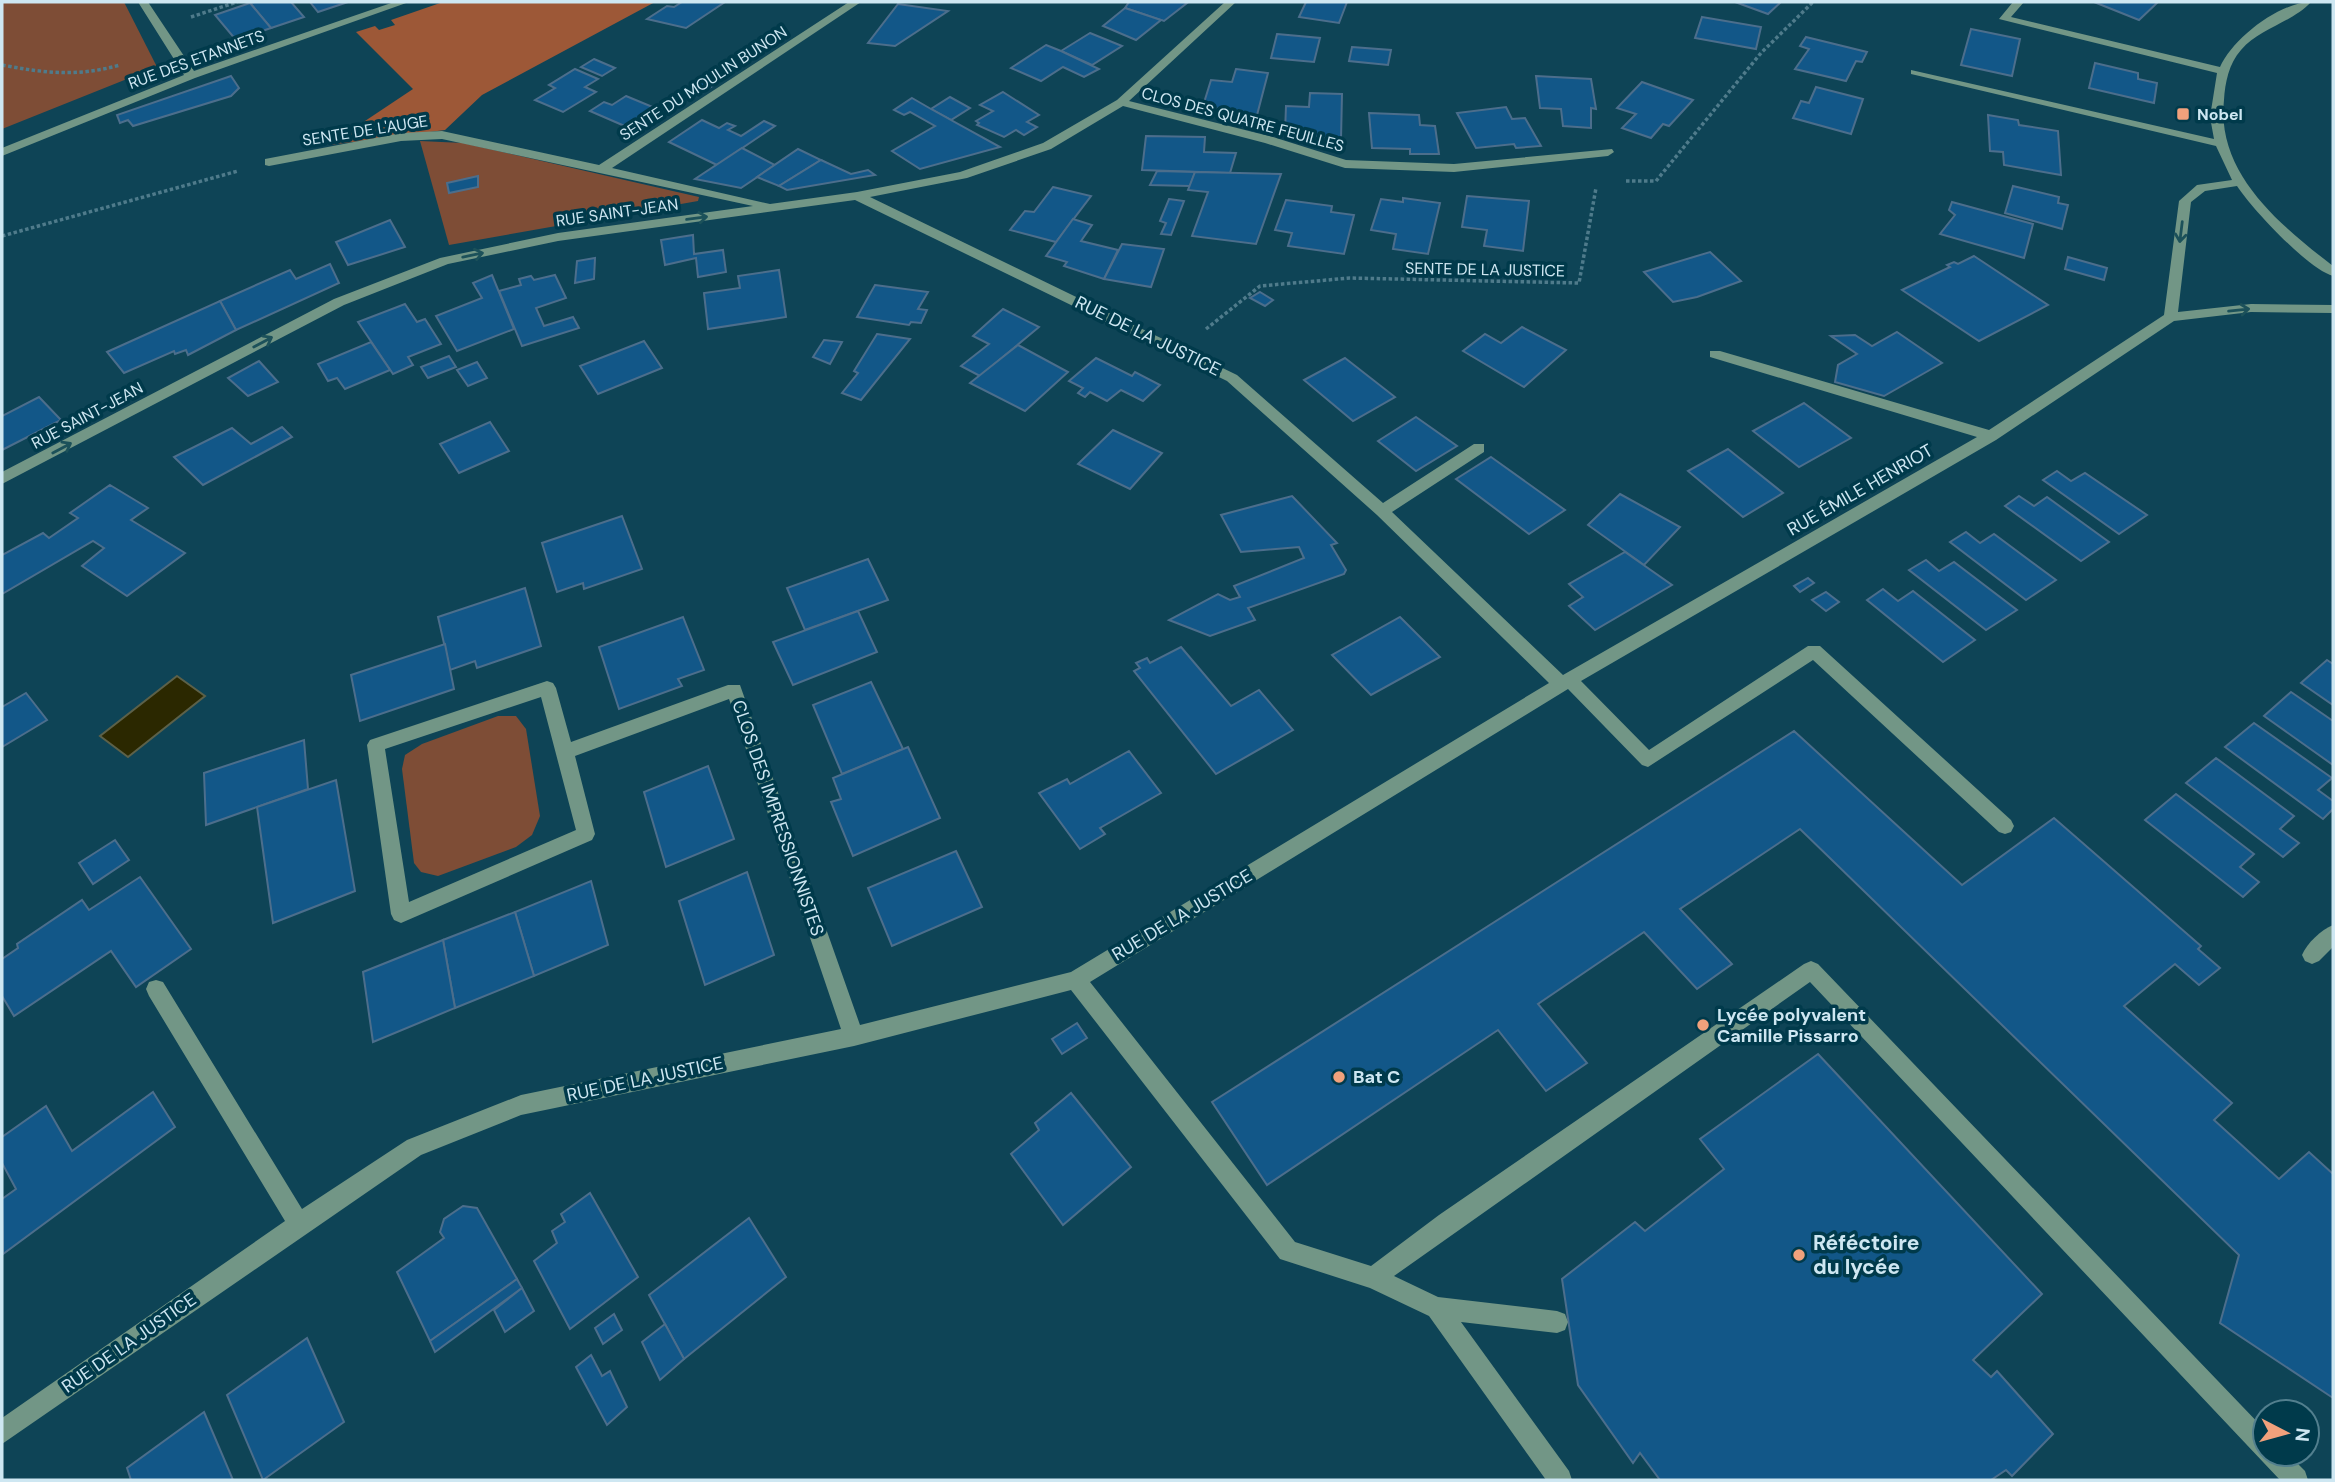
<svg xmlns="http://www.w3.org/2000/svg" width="2335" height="1482" font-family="'DM Sans',sans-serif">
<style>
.green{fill:#7e4d36}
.forest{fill:#9d5837}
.water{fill:#2b2800;stroke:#5c6149;stroke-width:2}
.building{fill:#125788;stroke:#4c6e8c;stroke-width:2}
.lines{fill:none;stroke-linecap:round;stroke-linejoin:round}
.path{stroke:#4f7b8b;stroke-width:3.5;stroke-dasharray:3.5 2.5;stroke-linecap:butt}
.minor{fill:#729686;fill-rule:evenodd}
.oneway{stroke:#1c515a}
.poi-dot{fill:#f1a17c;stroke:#003a4b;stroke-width:2.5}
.labels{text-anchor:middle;stroke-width:7;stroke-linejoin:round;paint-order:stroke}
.far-street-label{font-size:16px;fill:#cee7f2;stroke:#003a4b}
.far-poi-label{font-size:16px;font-weight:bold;fill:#cee7f2;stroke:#003a4b;text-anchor:start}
.street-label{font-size:18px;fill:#cee7f2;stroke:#003a4b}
.poi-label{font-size:18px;font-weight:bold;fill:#cee7f2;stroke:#003a4b;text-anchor:start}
.near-poi-label{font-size:21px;font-weight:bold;fill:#cee7f2;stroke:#003a4b;text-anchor:start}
</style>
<rect width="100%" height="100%" fill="#0e4456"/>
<g class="green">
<polygon points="2,2 124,2 157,67 2,129"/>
<polygon points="420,141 463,143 699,197 698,201 449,245"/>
<polygon points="498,716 516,716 526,729 540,816 532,835 516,847 438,876 421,872 414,863 402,769 405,755 422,744"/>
</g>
<polygon class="forest" points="443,2 655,2 482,95 445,130 329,145 413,89 356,32 375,26 379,30 395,25 391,20"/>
<polygon class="water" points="177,676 205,696 128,757 100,736"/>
<g class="building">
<polygon points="255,2 291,2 304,17 271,28 250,3"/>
<polygon points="310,2 348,2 318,12"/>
<polygon points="682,2 725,2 686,28 647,19 667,6 674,7"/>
<polygon points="1129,2 1184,2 1187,3 1164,21 1125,8"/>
<polygon points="1306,2 1347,2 1339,23 1299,17"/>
<polygon points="1735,2 1781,2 1768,14"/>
<polygon points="2094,2 2158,2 2139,20"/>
<polygon points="250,3 271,28 236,40 215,15"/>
<polygon points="898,4 948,11 895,46 868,43"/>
<polygon points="1125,8 1161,20 1136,40 1103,26"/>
<polygon points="1702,17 1761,27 1756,49 1695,38"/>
<polygon points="1971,29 2020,39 2012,76 1961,65"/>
<polygon points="1090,33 1122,46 1092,65 1061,51"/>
<polygon points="1277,34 1320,38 1314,62 1271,58"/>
<polygon points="1806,37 1867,52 1862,62 1856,61 1846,81 1795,69 1809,49 1800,46"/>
<polygon points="1046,45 1061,51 1099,69 1084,77 1063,67 1041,81 1011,68"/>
<polygon points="1352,47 1391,50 1388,65 1349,61"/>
<polygon points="594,59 615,68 602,76 581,67"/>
<polygon points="2095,63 2138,73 2138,79 2157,83 2154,103 2089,88"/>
<polygon points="575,69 598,79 585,87 596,92 563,112 535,100 555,88 549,85"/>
<polygon points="1236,69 1268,73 1257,115 1203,106 1211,80 1232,82"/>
<polygon points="714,71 726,77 697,96 685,90"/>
<polygon points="231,76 239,88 231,96 133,126 128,120 120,123 117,115"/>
<polygon points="1536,76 1591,79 1596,109 1591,108 1591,128 1563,126 1561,109 1540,108"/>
<polygon points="1642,82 1693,100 1669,126 1663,124 1651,138 1622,128 1636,114 1617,108"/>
<polygon points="1816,87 1863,99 1851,134 1793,118 1801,101 1809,103"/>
<polygon points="1003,92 1039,115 1027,122 1037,127 1024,135 1016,130 1004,137 977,125 979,123 976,121 993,111 980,105"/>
<polygon points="1310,93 1342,94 1341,139 1285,133 1286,106 1309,107"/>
<polygon points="626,96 655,108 627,127 590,111 604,102 612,105"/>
<polygon points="950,97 970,108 951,120 931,109"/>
<polygon points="912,98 931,109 1000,147 920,169 892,151 935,126 910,112 904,115 894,110"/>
<polygon points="1506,107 1512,119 1525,118 1541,146 1516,148 1514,144 1476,148 1457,113"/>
<polygon points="1369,113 1419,115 1420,125 1435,126 1439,154 1410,154 1410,149 1372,148"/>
<polygon points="1988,115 2018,120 2019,125 2058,131 2061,175 2004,165 2003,152 1990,151"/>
<polygon points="702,120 719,128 727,123 735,126 728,130 741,136 764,121 775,126 717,165 669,142"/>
<polygon points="1146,136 1205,137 1204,152 1236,153 1230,173 1142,170"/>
<polygon points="742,148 775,165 741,188 695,179"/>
<polygon points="798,149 821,160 779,186 757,177"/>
<polygon points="821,160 851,174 868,170 875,175 787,190 779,186"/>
<polygon points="1157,171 1195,172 1190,186 1150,185"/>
<polygon points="1195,172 1281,174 1256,244 1192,236 1208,192 1188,190"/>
<polygon points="478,176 478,187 449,193 447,183"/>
<polygon points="2013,186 2059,197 2058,203 2068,205 2062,229 2005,213"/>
<polygon points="1053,187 1091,196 1056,242 1010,230 1025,211 1034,212"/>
<polygon points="1467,196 1529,201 1523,251 1484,246 1487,230 1462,227"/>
<polygon points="1403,198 1440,203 1428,254 1393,249 1396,234 1371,230 1381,199 1403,202"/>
<polygon points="1169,199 1184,201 1171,235 1161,234 1166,223 1160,221"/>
<polygon points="1286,200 1332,206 1331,212 1354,215 1344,254 1288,246 1292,233 1275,230"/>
<polygon points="1952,202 2033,224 2024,258 1940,234 1955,215 1949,210"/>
<polygon points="1073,219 1092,225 1081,241 1118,250 1104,279 1064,266 1067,262 1046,256"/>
<polygon points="390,220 405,247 348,265 336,242"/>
<polygon points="693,235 694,254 723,250 726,272 698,277 696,258 665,265 661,240"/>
<polygon points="1122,244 1164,249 1151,287 1104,279"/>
<polygon points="1710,252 1741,281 1697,297 1673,302 1644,272"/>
<polygon points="1974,256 2048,305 1979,341 1902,290 1950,267 1947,265 1954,262 1958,264"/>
<polygon points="2068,257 2107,268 2104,280 2065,269"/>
<polygon points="595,258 594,279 575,283 577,261"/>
<polygon points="330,264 339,283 236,330 220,301 290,270 296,279"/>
<polygon points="779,270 786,317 708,329 704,293 740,288 738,276"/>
<polygon points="492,275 514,329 457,351 436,316 482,298 473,283"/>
<polygon points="555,275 566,298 536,308 544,326 573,317 579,328 522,346 499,291 521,285 519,279 531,276 534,280"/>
<polygon points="875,285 928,292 918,309 927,310 921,323 911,322 909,325 857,317"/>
<polygon points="1260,292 1273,300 1265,306 1250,298"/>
<polygon points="220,301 236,330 188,355 186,350 175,354 174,351 124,373 107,352"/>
<polygon points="405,304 417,322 425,319 441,344 408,357 413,365 393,374 358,322"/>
<polygon points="1003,309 1039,327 980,376 961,366 989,344 973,336"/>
<polygon points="1522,327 1566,350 1524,387 1463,351 1485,334 1501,343"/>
<polygon points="1897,332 1942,363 1884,396 1835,382 1838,365 1857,354 1831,336 1855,335 1872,346"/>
<polygon points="877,334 910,339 861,400 842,393 858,373 854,371"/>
<polygon points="824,340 842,342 830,364 813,357"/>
<polygon points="644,341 662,368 598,394 580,366"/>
<polygon points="371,342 390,370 345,389 337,378 328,381 318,364"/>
<polygon points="1018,345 1068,372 1025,411 970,383"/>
<polygon points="449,356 456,367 428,378 421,367"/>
<polygon points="1096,358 1132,376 1135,372 1160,385 1143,401 1121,390 1107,401 1090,392 1085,397 1078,393 1083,388 1069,381"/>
<polygon points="1345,358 1395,397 1353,421 1304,380"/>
<polygon points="259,361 278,382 248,396 228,378"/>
<polygon points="477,362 487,378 468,386 457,370"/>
<polygon points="39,397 61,420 2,450 2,416"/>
<polygon points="1804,403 1851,438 1799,467 1753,431"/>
<polygon points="1416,417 1457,446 1416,471 1378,441"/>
<polygon points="490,422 509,451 459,473 440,444"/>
<polygon points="282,427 292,437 203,485 174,457 232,428 251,444"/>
<polygon points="1113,430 1162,453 1130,489 1078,464"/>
<polygon points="1728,449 1783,493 1743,517 1688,471"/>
<polygon points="1491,457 1565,510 1529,534 1456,479"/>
<polygon points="2057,471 2071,481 2085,473 2147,515 2119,534 2043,480"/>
<polygon points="110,485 148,508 131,520 185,553 127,596 82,566 104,548 93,541 2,594 2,555 43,533 49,538 78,518 70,513"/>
<polygon points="1620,494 1680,527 1644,565 1588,525"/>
<polygon points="1292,496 1337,543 1331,545 1346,570 1344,574 1248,608 1255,620 1210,636 1169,620 1218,594 1230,600 1240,597 1234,586 1304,558 1299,547 1241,552 1221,515"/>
<polygon points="2019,496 2034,506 2047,497 2109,542 2081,561 2005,506"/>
<polygon points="622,516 642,569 584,589 583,583 557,592 542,543"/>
<polygon points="1966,532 1980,543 1994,534 2056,580 2026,600 1950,542"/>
<polygon points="1625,552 1672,585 1595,630 1569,606 1583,597 1569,584"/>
<polygon points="868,559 888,600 805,630 787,588"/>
<polygon points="1926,560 1939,571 1954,562 2017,610 1986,630 1909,570"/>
<polygon points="1808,578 1814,583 1800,592 1794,586"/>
<polygon points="525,588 541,646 477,668 475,661 450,670 438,617"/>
<polygon points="1883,589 1898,601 1913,591 1975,640 1943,662 1867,600"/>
<polygon points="1826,592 1839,602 1826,611 1812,600"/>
<polygon points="858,611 877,652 793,685 773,642"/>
<polygon points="683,617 704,670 678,679 682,686 619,709 599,647"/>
<polygon points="1400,617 1440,657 1371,695 1332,655"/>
<polygon points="445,644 454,689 360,721 351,675"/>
<polygon points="1181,647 1231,706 1259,690 1293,730 1216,774 1134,671 1140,668 1136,663 1147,658 1150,663"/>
<polygon points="2327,660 2333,664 2333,705 2301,683"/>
<polygon points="871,682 903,749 842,774 813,705"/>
<polygon points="2291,692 2333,721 2333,765 2264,716"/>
<polygon points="26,693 47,720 2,747 2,707"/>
<polygon points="2254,723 2332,778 2318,790 2333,801 2333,809 2323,819 2225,747"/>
<polygon points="1794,731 1962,885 2054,818 2201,946 2198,949 2220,968 2199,985 2175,964 2124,1006 2232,1103 2214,1120 2279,1179 2309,1152 2333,1174 2333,1398 2220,1323 2239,1255 1800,829 1680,909 1732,964 1697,989 1644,932 1538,1004 1587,1063 1546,1091 1498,1030 1267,1185 1212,1102"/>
<polygon points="304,740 308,789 206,825 204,773"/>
<polygon points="908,747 940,818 853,856 831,802 841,799 833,778"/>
<polygon points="1129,751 1161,793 1100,828 1105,834 1080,849 1039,793 1067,779 1070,784"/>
<polygon points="2216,758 2294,816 2280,829 2299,843 2283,857 2186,783"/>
<polygon points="708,766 734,839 666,867 644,792"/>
<polygon points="336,780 355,891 273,923 257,807"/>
<polygon points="2176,794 2254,854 2240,867 2259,882 2243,897 2145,820"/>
<polygon points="115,840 129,860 93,884 79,863"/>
<polygon points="956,851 982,907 892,946 868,888"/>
<polygon points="747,872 774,955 705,985 679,901"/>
<polygon points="140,877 191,949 136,987 111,951 14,1016 2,996 2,959 18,948 17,944 82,900 89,910"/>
<polygon points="591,881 608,945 534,976 515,912"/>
<polygon points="515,912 534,976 455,1008 443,940"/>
<polygon points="443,940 455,1008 373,1042 363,972"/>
<polygon points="1077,1023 1087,1038 1062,1054 1052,1039"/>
<polygon points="1818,1054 2042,1294 1973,1360 1991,1377 1997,1371 2053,1434 2012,1476 2006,1470 1991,1480 1660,1480 1640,1453 1633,1463 1578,1385 1562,1279 1635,1222 1645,1231 1724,1169 1700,1139"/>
<polygon points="153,1092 175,1127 3,1254 2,1199 16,1189 2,1163 2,1137 46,1106 72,1151"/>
<polygon points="1071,1093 1131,1167 1063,1225 1011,1154 1039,1130 1035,1123"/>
<polygon points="590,1193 638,1277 570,1329 534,1261 557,1243 552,1231 565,1222 561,1214"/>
<polygon points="463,1206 477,1208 517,1279 430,1341 397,1272 444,1238 440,1232 444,1219"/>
<polygon points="749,1218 786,1277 684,1359 649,1295"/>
<polygon points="517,1279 522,1288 435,1352 430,1341"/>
<polygon points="522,1288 534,1311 505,1332 494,1310"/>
<polygon points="614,1314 622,1330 603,1344 595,1328"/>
<polygon points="665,1324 684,1359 660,1380 642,1342"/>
<polygon points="307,1338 344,1422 263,1480 227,1395"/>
<polygon points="591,1355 602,1376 610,1371 627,1407 607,1425 576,1367"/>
<polygon points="204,1412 233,1480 131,1480 127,1468"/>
</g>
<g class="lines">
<g class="path">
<polyline points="191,17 237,2"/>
<path d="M2,65C44,73 78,77 120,65"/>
<polyline points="1626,181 1656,181 1761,53 1813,2"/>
<polyline points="2,236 238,171"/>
<polyline points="1206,329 1260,286 1350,278 1579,283 1596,188"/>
</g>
<g class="minor">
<polygon points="138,2 148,2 194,71 394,2 409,2 195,78 2,156 2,148 184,75"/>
<path d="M849,2H861L612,168L770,204L857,192L960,172L1043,143L1117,100L1225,2H1236L1129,101L1273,137L1346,160L1454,164L1612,149L1614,152L1608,156L1454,172L1345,168L1265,143L1123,106L1051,149L967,178L870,197L1237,375L1383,503L1474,444H1484V452L1392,512L1563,675L1977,437L1710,357V351H1720L1989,430L2164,315L2179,201L2197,185L2232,180L2216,146L1911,74V70L2214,139L2210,117L2217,73L1999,19L2013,2H2024L2011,17L2220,67C2233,38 2280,2 2311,2C2293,22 2260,28 2241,50C2229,63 2225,83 2224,100C2216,173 2280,225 2333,266V276C2308,269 2252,209 2237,186L2205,191L2191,202L2178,312L2251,304L2333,305V313L2251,312L2174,321L1996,440L1581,681L1649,750L1808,646H1820L2011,820L2014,826L2011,832L2005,834L1999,832L1813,660L1648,767L1642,765L1568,689L1090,982L1295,1242L1371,1266L1439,1215L1804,964L1811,961L1818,964L2265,1430V1454H2288L2305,1471L2308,1480H2280L1810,982L1394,1276L1438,1297L1557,1311L1565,1314L1568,1322L1565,1330L1557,1333L1461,1322L1569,1471L1572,1480H1546L1429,1316L1370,1288L1280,1259L1071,990L854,1046L521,1115L421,1155L2,1444V1418L285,1221L149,996L146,989L149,982L156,980L163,982L302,1209L407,1140L521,1095L841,1029L729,699L575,756L595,834L592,840L401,923L394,920L391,914L367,745L370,740L547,681L553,683L556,688L571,742L728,685H740L860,1025L1071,972L1549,683L1377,515L1227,381L855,200L558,241L448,264L344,305L2,484V472L334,299L440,258L558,233L753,206L442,139L401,141L269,166L265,165V159L401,133L442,131L599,165ZM541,697L576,830L409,902L385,749Z"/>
<path d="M2333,925V947L2319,961L2312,964L2305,961L2302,955C2307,943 2321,930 2333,925Z"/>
</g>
</g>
<defs><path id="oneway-shaft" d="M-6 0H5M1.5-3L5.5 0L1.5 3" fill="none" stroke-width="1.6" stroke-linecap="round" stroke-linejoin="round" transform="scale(1.75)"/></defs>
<g class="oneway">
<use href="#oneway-shaft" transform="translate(697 218) rotate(-8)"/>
<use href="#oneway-shaft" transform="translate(2181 232) rotate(97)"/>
<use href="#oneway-shaft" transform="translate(473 255) rotate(-12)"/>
<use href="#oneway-shaft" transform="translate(2239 310) rotate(-6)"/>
<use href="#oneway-shaft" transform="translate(263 342) rotate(-28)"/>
<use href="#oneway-shaft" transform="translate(62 448) rotate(-28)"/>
</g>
<g class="poi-dot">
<rect x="2176" y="107" width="14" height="14" rx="3.5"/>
<circle cx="1703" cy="1025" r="7"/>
<circle cx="1339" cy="1077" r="7"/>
<circle cx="1799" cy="1255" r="7"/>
</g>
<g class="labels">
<g class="far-street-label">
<text transform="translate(196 59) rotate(-20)" y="6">RUE DES ETANNETS</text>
<text transform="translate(703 83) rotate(-33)" y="6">SENTE DU MOULIN BUNON</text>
<text transform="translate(1243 119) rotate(15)" y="6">CLOS DES QUATRE FEUILLES</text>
<text transform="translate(365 130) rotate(-9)" y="6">SENTE DE L'AUGE</text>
<text transform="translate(617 212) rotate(-8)" y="6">RUE SAINT-JEAN</text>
<text transform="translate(1485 269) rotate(1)" y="6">SENTE DE LA JUSTICE</text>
<text transform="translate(87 415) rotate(-28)" y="6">RUE SAINT-JEAN</text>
</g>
<g class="far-poi-label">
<text x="2197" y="120">Nobel</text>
</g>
<g class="street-label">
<text transform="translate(1148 336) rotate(26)" y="6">RUE DE LA JUSTICE</text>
<text transform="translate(1860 490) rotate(-30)" y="6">RUE ÉMILE HENRIOT</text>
<text transform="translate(778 818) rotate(71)" y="6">CLOS DES IMPRESSIONNISTES</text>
<text transform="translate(1182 915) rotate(-31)" y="6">RUE DE LA JUSTICE</text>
<text transform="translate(645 1079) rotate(-12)" y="6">RUE DE LA JUSTICE</text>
<text transform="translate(129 1343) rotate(-35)" y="6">RUE DE LA JUSTICE</text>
</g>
<g class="poi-label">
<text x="1717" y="1021">Lycée polyvalent<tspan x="1717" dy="21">Camille Pissarro</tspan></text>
<text x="1353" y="1083">Bat C</text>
</g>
<g class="near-poi-label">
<text x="1813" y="1250">Réféctoire<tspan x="1813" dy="24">du lycée</tspan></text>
</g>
</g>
<rect width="2335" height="1482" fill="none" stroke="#cee7f2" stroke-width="7"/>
<g transform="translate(2286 1433) rotate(96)"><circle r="33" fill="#003a4b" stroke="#527f8e" stroke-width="2"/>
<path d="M0-5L12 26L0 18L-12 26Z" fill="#f1a17c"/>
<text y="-10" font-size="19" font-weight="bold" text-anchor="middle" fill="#cee7f2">N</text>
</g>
</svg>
